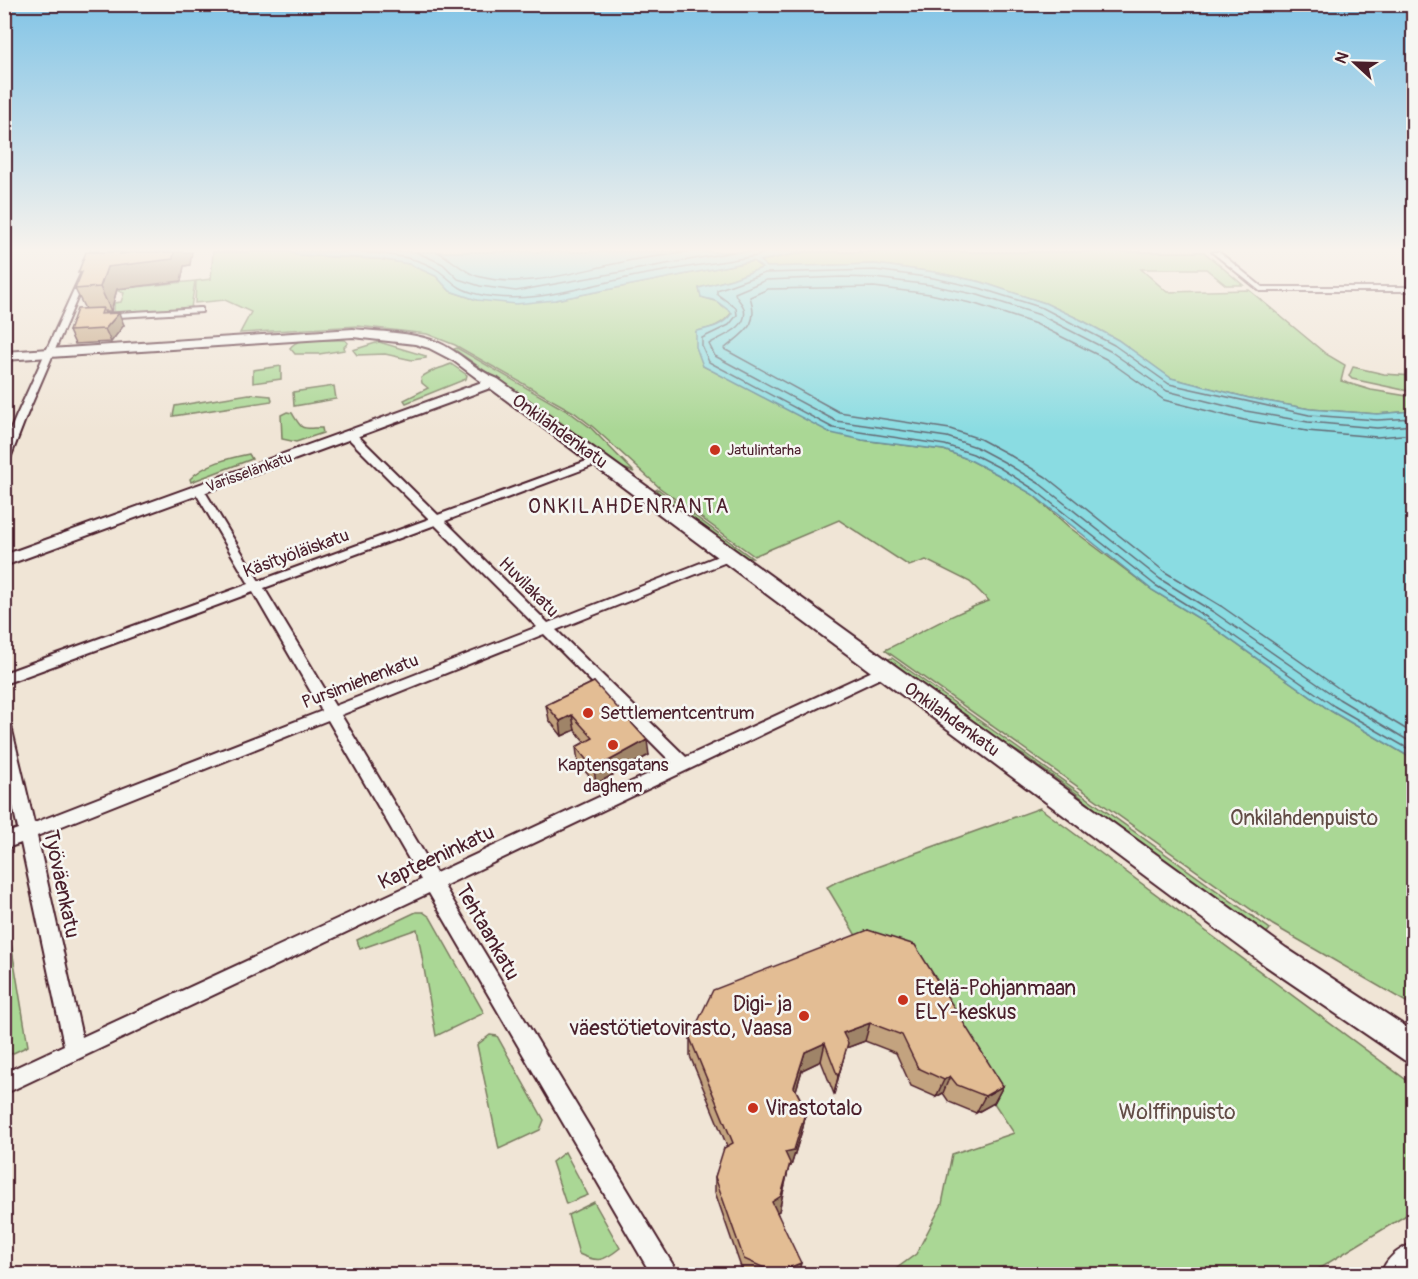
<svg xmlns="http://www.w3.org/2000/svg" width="1418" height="1279" font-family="Pangolin,sans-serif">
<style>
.green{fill:#aad795;stroke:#7a7b60;stroke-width:1.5}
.water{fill:#8adce2;stroke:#709099;stroke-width:1.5}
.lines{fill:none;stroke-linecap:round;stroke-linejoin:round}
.shore{stroke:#646b74;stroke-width:1.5}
.street-casing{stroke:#4a1f2b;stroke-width:4}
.secondary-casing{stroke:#4a1f2b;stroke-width:4}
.street{fill:#f6f6f2;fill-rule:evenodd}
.secondary{fill:#f6f6f2;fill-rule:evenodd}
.wall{fill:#c3a37f;stroke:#4a1f2b;stroke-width:1.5}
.shaded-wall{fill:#9f8468;stroke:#4a1f2b;stroke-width:1.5}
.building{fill:#e3bd94;stroke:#4a1f2b;stroke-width:1.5}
.poi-dot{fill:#c8321e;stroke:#f6f6f2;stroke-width:2}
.labels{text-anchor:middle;stroke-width:5;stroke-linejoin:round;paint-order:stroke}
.far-poi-label{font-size:15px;fill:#4a1f2b;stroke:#f6f6f2;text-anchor:start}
.far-street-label{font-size:15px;fill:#4a1f2b;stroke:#f6f6f2}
.street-label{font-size:18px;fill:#4a1f2b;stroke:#f6f6f2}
.poi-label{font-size:18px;fill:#4a1f2b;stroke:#f6f6f2;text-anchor:start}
.neighbourhood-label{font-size:20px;letter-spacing:1.5px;fill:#4a1f2b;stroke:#f6f6f2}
.near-park-label{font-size:21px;fill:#624d46;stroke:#f6f6f2}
.near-street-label{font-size:21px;fill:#4a1f2b;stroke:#f6f6f2}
.near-poi-label{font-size:21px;fill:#4a1f2b;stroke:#f6f6f2;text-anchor:start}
</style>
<rect width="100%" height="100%" fill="#f0e5d6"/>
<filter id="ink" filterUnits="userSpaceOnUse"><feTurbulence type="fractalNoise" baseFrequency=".0167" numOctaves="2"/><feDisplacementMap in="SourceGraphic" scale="12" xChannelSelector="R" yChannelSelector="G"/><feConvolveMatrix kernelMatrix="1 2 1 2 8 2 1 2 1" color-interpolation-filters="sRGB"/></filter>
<g filter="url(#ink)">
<g class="green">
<path d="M213,252H289L298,255L379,259L409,264L436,276L450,291L477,300H555L753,261L762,268L732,279L699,288L701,297L716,301L732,312C723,325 711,328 696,332L703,366L786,408L862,440L944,450L970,460L997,474L1032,494L1069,527L1152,590L1208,624L1331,711L1413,759V1006L1273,925L885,650C920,633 953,613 989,601L970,582L926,560L909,566L839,520L754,556L660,488L593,427L575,413L455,345L427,334L358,326L240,333L251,312L225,300L195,303L196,281L211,279Z"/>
<polygon points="805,252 1204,252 1243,285 1226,285 1206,269 1141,269 1167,292 1249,290 1326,354 1345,365 1341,381 1371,390 1413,397 1413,411 1377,414 1310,409 1249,398 1170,378 1118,340 1083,321 1045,303 981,282 934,272 875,264 767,267 760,261"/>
<polygon points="195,281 191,308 75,316 114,311 114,303 121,302 124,293 118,291 118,289"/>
<path d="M321,340H345L348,343L344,347L345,350L319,354H295L290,348C296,339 310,340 321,340Z"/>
<polygon points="379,342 426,356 426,358 412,360 385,354 357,355 353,350"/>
<polygon points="457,348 572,414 591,428 634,472 620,467 454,349"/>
<path d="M451,364L467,375L466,379L406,403L404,400L428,388L422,383L421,378C429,370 440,369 451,364Z"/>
<polygon points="281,366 281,379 253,383 253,370"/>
<polygon points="1353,367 1384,374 1413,376 1411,378 1413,381 1413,392 1352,379 1349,376"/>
<polygon points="334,386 336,399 294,406 293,392"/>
<polygon points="249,394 271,396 272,401 173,416 175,406"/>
<path d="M287,412L292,413C303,431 300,428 322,428L323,433L296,442L282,439L281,415Z"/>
<path d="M249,454L252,459L191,482L190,479C204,464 229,458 249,454Z"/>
<polygon points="658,489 752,558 745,558 678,510 656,490"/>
<polygon points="892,658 1270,929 1265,935 1116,827 1076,793 1023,755 987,734 888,661 888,659"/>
<polygon points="1040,808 1413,1085 1413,1211 1310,1274 889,1274 916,1254 942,1204 952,1154 1014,1133 994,1103 864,949 827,887 838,881"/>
<polygon points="5,907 28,1046 5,1057 4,1057"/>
<polygon points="416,912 423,912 430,917 484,1013 436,1036 417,929 360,949 357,940"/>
<polygon points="490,1035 497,1036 544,1120 540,1130 499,1149 477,1045"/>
<polygon points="565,1152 588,1195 566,1204 552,1162"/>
<path d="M594,1202L620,1248C604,1261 598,1263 579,1254L568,1215Z"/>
</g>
<path class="water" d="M289,252H805L760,261L767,267L875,264L934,272L981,282L1045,303L1083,321L1118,340L1171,378L1249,398L1310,409L1377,414L1413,411V759L1331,711L1208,624L1152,590L1032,494L997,474L970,460L944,450L862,440L831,433L703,366L696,347V331C711,328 723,326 732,313L716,301L701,297L699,288L732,279L762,268L753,261L555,300L516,304L477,300L450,291L436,276L409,264L379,259L297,255Z"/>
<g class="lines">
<g class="shore">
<path d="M360,252C387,255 416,255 439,271C455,283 455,288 477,294C529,306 581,287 631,277C672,269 715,263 757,256L766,252"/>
<polyline points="416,252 443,264 458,279 480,286 516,291 733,252"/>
<path d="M438,252C452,259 462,271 477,276C525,290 577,271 623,262C644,257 666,256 687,252"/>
<polyline points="1414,418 1377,420 1309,415 1169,384 1114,345 1043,308 979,288 933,278 875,270 765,273 717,290 717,294 736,308 737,315 729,325 702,338 702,346 709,362 833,428 945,445 973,454 1000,468 1035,490 1155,585 1211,620 1334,706 1414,752"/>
<path d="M1414,425L1377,428L1308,422L1246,411L1167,391L1110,351L1040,315L978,295L931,285L874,278L842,277L766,280L735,293C736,299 743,303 744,309C749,329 721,336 709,344L715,356L836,421L947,437L976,447L1004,462L1040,484L1160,579L1215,613L1339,699L1414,744"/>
<path d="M1414,434L1377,437L1307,431L1244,420L1164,400L1106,359L1036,324L975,304L930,294L874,287L768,289L750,297C760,326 744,332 724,349L839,412L950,429L980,439L1008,454L1046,477L1165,572L1221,606L1344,692L1414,734"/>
</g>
<g class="street-casing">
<g id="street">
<polygon points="91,252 97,252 26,417 9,461 4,464 4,446 16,417"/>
<polygon points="1212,252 1219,252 1262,287 1414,287 1414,291 1260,291"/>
<polygon points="199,308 202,308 202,312 102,318 98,316 102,314"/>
<path d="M350,431L354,432L438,515L595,458H603V462L445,521L548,623L726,553H734L736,556L734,559L556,630L686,757L881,667H891L893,670L891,673L444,886L673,1265L676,1274H651L429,893L4,1094V1073L64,1045L21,843L4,849V834L18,829L4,764V721L9,722L11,726L34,823L322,711L253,592L4,684V673L249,584L194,490L195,488L199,487L204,490L259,581L429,519L346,436L345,434ZM435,525L537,627L335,706L264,588ZM544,634L672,763L436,873L341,715ZM328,720L421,880L82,1037L37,836Z"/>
</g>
</g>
<g class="secondary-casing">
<g id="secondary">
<path d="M353,329C380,332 411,332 437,342C459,351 476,371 498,379L1286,948L1414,1032V1065L1404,1060L1266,966L490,388L4,566V555L482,382L454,361L429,348L415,344L353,337L4,360V352Z"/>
<path d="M1414,1243V1274H1381C1386,1258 1398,1249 1414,1243Z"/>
</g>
</g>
<use href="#street" class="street"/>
<use href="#secondary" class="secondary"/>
</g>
<g class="wall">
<polygon points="126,253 190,265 184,266 181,281 117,289 111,311 104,311 105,314 124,325 111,342 75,344 69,331 85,309 75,289"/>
<polygon points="594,682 649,755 596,784 578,763 576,747 585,742 575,730 562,736 549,720 546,705"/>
<polygon points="868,930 1003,1086 994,1103 976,1113 949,1102 943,1093 936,1097 911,1086 896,1053 865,1041 846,1048 834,1094 821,1061 802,1070 796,1090 806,1110 803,1127 791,1166 789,1166 779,1211 777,1212 798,1275 747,1275 743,1273 715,1192 715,1177 727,1146 690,1056 690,1038"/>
</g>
<g class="shaded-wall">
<polygon points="117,252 125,252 130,264 174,252 192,252 190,265 184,266 181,281 117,289 111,311 100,287 107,267"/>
<polygon points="119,313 124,325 111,342 105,329"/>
<polygon points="572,715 575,730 562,736 560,721"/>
<polygon points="647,740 649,755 596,784 594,769"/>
<polygon points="870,1023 865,1041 846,1048 834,1094 838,1077 843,1033"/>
<polygon points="825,1043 821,1061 802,1070 792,1104 794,1087 805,1052"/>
<polygon points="950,1076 943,1093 936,1097 944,1080"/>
<polygon points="1003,1086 994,1103 976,1113 985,1096"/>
<polygon points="806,1110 803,1127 791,1166 789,1166 779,1211 770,1216 772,1202 785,1152"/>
<polygon points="801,1263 798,1275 776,1275 776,1273"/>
</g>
<g class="building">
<polygon points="86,252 121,252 120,254 138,252 174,252 173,259 107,267 100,287 75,289 82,272 78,273"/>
<polygon points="103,308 101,314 119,313 105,329 69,331 77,309"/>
<polygon points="594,682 647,740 594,769 576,747 593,738 572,715 560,721 546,705"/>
<polygon points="868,930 915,945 1003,1086 985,1096 957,1085 950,1076 944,1080 918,1068 902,1035 870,1023 843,1033 848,1043 838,1077 825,1043 805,1052 794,1087 806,1110 794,1150 785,1152 790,1163 781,1196 772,1202 801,1263 776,1273 744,1259 715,1177 724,1148 733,1143 690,1038 713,990"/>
</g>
</g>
<linearGradient id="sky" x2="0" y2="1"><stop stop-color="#82c4e6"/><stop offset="0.58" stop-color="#f8f3ed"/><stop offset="1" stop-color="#f8f3ed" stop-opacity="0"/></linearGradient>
<rect width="1418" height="431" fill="url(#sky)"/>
<g class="poi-dot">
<circle cx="715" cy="450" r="6"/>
<circle cx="588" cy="713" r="6"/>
<circle cx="613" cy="745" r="6"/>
<circle cx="903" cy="1000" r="6"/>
<circle cx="804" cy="1016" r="6"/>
<circle cx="753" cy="1108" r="6"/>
</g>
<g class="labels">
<g class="far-poi-label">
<text x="727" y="455">Jatulintarha</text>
</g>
<g class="far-street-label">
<text transform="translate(249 472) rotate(-20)" y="5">Varisselänkatu</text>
</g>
<g class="street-label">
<text transform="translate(560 431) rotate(36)" y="6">Onkilahdenkatu</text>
<text transform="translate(296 553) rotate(-20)" y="6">Käsityöläiskatu</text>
<text transform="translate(529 587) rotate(45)" y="6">Huvilakatu</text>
<text transform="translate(360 681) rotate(-21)" y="6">Pursimiehenkatu</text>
<text transform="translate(952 719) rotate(36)" y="6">Onkilahdenkatu</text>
</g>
<g class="poi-label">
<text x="600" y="719">Settlementcentrum</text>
<text x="613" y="771" text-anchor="middle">Kaptensgatans<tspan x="613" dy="21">daghem</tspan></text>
</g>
<g class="neighbourhood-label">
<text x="629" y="513">ONKILAHDENRANTA</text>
</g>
<g class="near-park-label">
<text x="1304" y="825">Onkilahdenpuisto</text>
<text x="1177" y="1119">Wolffinpuisto</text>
</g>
<g class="near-street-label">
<text transform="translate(436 857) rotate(-25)" y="7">Kapteeninkatu</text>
<text transform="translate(62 884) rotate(78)" y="7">Työväenkatu</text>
<text transform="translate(488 932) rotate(60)" y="7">Tehtaankatu</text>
</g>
<g class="near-poi-label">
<text x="915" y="995">Etelä-Pohjanmaan<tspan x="915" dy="24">ELY-keskus</tspan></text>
<text x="792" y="1011" text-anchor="end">Digi- ja<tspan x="792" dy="24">väestötietovirasto, Vaasa</tspan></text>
<text x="765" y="1115">Virastotalo</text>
</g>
</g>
<rect width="1418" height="1279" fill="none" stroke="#f6f6f2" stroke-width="24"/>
<rect x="12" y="12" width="1394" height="1255" fill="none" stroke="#4a1f2b" stroke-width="2" filter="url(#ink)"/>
<g transform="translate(1355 63) rotate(292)" stroke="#f6f6f2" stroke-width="4.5" paint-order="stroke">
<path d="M0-4.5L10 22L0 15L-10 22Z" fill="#4a1f2b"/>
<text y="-9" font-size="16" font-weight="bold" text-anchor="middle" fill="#4a1f2b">N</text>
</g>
</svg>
